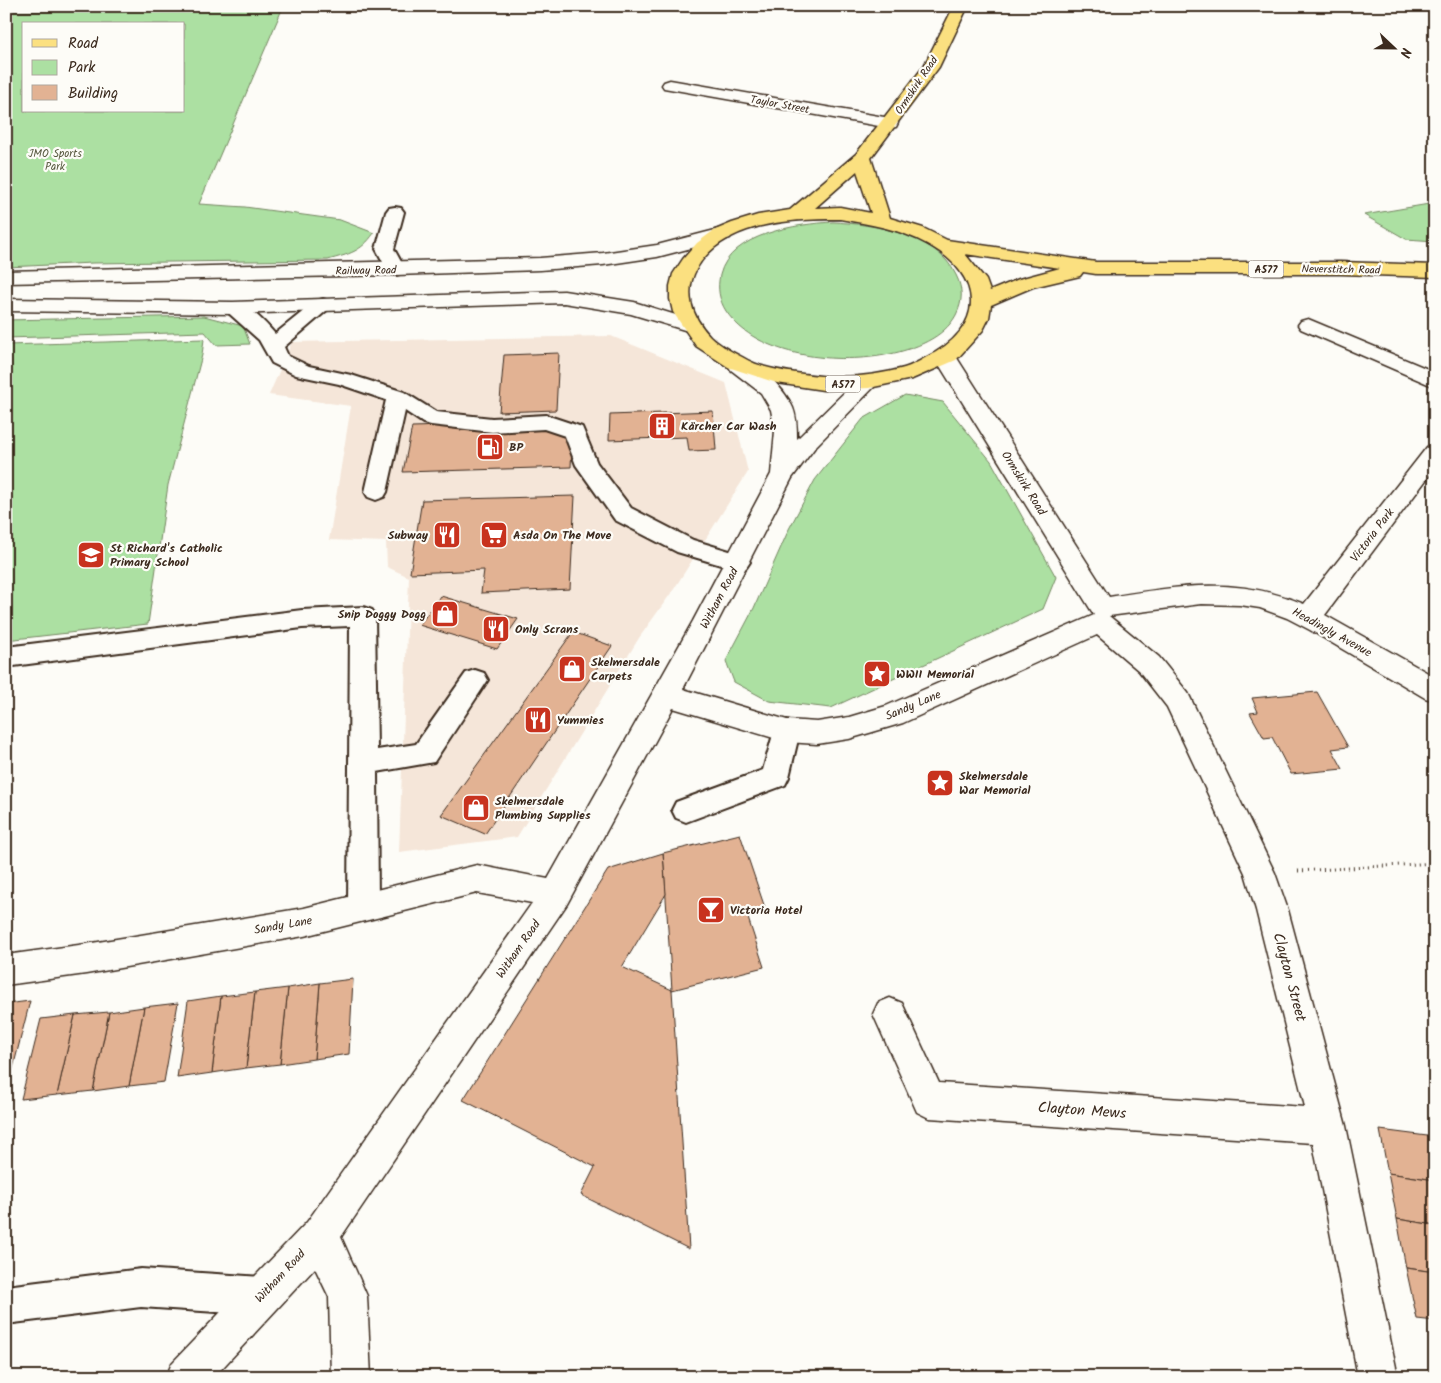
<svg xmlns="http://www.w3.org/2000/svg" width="1441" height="1383" font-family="Kalam,sans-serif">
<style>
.built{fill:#f5e6d9}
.green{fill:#ace0a2;stroke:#748560;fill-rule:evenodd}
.building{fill:#e2b293;stroke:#3b2a1e}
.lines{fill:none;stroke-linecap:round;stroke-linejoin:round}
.service-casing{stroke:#3b2a1e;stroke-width:4}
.minor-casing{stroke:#3b2a1e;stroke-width:3}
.secondary-casing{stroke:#3b2a1e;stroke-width:3}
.primary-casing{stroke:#3b2a1e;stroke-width:3}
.path{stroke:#3b2a1e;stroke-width:3;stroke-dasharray:1 4;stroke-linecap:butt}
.service{fill:#fdfcf7;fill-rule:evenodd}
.minor{fill:#fdfcf7;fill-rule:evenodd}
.secondary{fill:#fdfcf7;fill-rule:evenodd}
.primary{fill:#fbe080;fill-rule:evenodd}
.labels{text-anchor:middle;stroke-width:4.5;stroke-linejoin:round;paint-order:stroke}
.far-street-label{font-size:11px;fill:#3b2a1e;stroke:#fdfcf7}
.far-park-label{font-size:11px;fill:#57583f;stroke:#fdfcf7}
.shield{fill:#fdfcf7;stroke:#75695f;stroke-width:1}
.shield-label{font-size:11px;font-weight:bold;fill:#3b2a1e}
.poi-label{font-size:12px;font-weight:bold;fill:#3b2a1e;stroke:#fdfcf7;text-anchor:start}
.street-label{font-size:12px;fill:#3b2a1e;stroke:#fdfcf7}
.near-street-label{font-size:15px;fill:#3b2a1e;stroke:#fdfcf7}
</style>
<rect width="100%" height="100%" fill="#fdfcf7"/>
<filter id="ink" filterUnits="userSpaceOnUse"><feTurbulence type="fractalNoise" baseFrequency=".02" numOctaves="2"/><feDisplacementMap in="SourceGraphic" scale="10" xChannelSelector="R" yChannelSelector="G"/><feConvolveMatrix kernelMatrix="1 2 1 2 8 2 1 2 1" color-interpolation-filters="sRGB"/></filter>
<g filter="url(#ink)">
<polygon class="built" points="611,336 726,383 748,472 674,589 639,638 517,837 399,852 409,577 387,567 386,542 329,540 351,406 269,395 292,342"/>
<g class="green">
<path d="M283,7L199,204L245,207L340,220L374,233C361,252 349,254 328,260L93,263L6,267V12ZM24,24H184V111H24Z"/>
<polygon points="1435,203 1435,241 1406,239 1364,215"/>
<path d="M833,222C873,224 937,234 956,275C963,289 963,301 956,315C944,338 914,349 890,354C840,365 757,358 726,311C719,300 717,288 720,275C730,233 798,224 833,222Z"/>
<polygon points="204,316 243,326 250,344 216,345 205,332 6,338 6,320"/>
<polygon points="204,339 202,355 168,485 148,624 6,640 6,345"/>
<polygon points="905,395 943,402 991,461 1056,577 1043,609 831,708 769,701 734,682 726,661 754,608 789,529 815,480 863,419"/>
</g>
<g class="building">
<polygon points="559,353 556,410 499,412 504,355"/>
<polygon points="713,411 716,450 689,451 687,437 609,440 610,415"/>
<polygon points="573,422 571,467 403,472 412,427"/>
<polygon points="575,496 570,589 481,593 484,570 410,573 422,500"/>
<polygon points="441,596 518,619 497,649 419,625"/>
<polygon points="573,632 612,646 485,834 441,815"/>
<polygon points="1317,692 1348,747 1332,749 1343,769 1291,774 1272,737 1264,738 1250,713 1258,712 1252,698"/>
<polygon points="740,834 765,908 746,912 764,967 672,990 663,853"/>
<polygon points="663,853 666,894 622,967 672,990 689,1249 581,1195 595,1167 463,1100 608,870"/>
<polygon points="353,979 349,1054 314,1059 320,983"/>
<polygon points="320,983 314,1059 280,1064 288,988"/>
<polygon points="288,988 280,1064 246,1068 255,992"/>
<polygon points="255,992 246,1068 212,1073 221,996"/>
<polygon points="221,996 212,1073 177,1078 188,1001"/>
<polygon points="30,1001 11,1076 6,1076 6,1004"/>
<polygon points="178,1003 164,1082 129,1086 144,1007"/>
<polygon points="144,1007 129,1086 93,1091 109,1012"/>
<polygon points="109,1012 93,1091 57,1095 75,1015"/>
<polygon points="75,1015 57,1095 21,1099 41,1019"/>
<polygon points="1380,1130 1435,1137 1435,1180 1388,1173"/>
<polygon points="1388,1173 1435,1180 1435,1225 1397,1219"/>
<polygon points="1397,1219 1435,1225 1435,1272 1406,1268"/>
<polygon points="1406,1268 1435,1272 1435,1321 1417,1319"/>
</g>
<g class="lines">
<g class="service-casing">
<g id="service">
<polygon points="395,207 401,208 404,212 394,249 405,269 403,273 396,275 389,273 376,249 386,212 389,208"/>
<path d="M323,299L330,301L333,305L284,347L288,356L309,366L351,375L404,392L436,412L492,418L546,415L582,427L597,463L631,508L693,540L746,556L750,562L746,568L738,570L677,552L615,520L576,465L565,436L544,429L492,432L431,425L423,423L405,411L387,492L384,497L376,500L368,497L365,492L386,400L339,384L296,375L272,363L259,340L223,308L226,304C244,299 264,321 275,334L316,301Z"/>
<polygon points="363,607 372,610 375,616 377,750 416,744 466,673 475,670 484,673 488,680 434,762 377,772 378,907 374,917 363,920 352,917 348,907 350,626 302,628 6,667 6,647 302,610"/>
<polygon points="787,720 797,723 800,731 789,777 785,785 686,822 676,818 672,810 676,802 763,770 774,731 777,723"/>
<polygon points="141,1269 262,1277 275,1283 281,1296 275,1309 262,1315 141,1307 6,1324 6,1286"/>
</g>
</g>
<g class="minor-casing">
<g id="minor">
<polygon points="670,80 890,118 896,119 898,123 896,127 890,128 664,88 662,85 664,82"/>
<polygon points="1308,319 1435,372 1435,387 1301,329 1298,325 1301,321"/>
<path d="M946,352L953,354L957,358L1109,597C1179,586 1237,576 1304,604L1427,447L1435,445V468L1325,615L1435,677V701L1425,698L1310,630L1287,618L1260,608L1240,605L1201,604L1109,616L1159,657L1188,693L1275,873L1288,910L1346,1126L1398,1377H1358L1313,1143L929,1118L917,1112L873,1014L878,1003L890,998L902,1003L939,1083L1305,1107L1256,910L1245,873L1167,707L1139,671L1097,635L903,723L849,739L817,744L787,742L673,708L567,904L341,1237L367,1296L371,1377H331L329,1297L315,1268L214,1377H166L172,1363L307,1222L532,903L477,893L304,936L86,974L6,985V955L86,944L304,908L477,865L548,879L693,621L771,474L775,431L771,410L761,393L731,370L728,365L731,360C753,355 785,389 793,408C797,418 797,429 797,439L859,378L867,376L875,378L878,383L816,446L792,478L683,689L787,720L817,722L849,717L886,706L1094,615L935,358L939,354Z"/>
</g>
</g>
<g class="secondary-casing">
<g id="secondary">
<polygon points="723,228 730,230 732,234 730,238 657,257 603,265 540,270 396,275 6,283 6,271 540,258 603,253 657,245"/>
<polygon points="564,291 634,302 695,321 698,325 695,329 688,331 631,314 564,303 233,314 6,311 6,299 233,302"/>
</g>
</g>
<g class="primary-casing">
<path id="primary" d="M954,6H968L939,67L871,158L890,218L923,228L947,240L1096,262H1340L1435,265V277L1340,274H1096L1083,272L1080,276L1033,287L991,305L989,318L983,330L956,360L912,379L869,388L823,390L777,383L728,367L696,346L673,312L670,299V286L673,274L683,259L697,243L713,231L732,223L758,215L790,210L856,154L924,66ZM857,171L871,213L840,207L815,208ZM840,219C870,224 900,229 927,244C986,276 986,329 925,358C918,362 911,366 904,368C872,377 837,379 803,374C783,371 759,368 742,357C732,352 718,344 710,336C669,293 697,247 747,230C777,220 809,219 840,219ZM965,254L1060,268L1019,279L990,291L986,280Z"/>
</g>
<polyline class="path" points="1298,871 1435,863"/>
<use href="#service" class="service"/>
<use href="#minor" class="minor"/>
<use href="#secondary" class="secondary"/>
<use href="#primary" class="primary"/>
</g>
</g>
<defs>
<g id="building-square" transform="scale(1.4375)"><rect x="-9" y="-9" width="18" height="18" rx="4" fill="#c8321e" stroke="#fdfcf7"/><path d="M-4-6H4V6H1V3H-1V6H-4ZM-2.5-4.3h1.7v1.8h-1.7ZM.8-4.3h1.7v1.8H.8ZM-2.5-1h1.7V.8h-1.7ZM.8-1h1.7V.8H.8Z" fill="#fff"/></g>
<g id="fuel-square" transform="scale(1.4375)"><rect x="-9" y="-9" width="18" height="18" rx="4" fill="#c8321e" stroke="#fdfcf7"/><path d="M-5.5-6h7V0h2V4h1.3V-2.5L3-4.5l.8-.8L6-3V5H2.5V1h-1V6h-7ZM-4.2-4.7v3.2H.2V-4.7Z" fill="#fff"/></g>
<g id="restaurant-square" transform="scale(1.4375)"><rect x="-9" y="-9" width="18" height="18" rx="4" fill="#c8321e" stroke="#fdfcf7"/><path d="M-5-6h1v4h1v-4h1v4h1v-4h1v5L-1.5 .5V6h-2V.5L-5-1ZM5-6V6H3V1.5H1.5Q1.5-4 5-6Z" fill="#fff"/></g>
<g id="supermarket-square" transform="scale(1.4375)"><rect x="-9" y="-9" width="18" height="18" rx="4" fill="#c8321e" stroke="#fdfcf7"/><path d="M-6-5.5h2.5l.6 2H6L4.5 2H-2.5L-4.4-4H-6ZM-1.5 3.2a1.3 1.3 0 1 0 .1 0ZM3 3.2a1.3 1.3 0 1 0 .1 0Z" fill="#fff"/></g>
<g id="school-square" transform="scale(1.4375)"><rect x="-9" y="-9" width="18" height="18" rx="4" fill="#c8321e" stroke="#fdfcf7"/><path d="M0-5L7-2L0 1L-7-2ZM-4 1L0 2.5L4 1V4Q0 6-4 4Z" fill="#fff"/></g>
<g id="shop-square" transform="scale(1.4375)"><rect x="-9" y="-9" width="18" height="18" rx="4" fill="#c8321e" stroke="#fdfcf7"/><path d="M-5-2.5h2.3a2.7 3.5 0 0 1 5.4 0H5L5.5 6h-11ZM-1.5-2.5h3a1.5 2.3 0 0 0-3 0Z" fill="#fff"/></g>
<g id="sight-square" transform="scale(1.4375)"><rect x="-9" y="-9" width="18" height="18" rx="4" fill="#c8321e" stroke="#fdfcf7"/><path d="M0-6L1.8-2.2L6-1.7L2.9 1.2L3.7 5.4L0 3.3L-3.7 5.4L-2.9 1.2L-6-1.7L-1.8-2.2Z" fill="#fff"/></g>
<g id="bar-square" transform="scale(1.4375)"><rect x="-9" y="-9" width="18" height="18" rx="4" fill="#c8321e" stroke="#fdfcf7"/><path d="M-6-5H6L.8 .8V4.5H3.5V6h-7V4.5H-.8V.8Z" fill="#fff"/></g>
</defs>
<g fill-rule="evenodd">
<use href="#building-square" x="662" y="426"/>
<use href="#fuel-square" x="490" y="447"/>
<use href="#restaurant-square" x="447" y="535"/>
<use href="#supermarket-square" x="494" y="535"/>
<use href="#school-square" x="91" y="555"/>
<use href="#shop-square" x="445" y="614"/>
<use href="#restaurant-square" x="496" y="629"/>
<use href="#shop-square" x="572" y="669"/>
<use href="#sight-square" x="877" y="674"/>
<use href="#restaurant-square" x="538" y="720"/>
<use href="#sight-square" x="940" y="783"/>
<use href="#shop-square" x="476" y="808"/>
<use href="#bar-square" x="711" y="910"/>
</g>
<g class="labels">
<g class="far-street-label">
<text transform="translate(916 85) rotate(-56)" y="4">Ormskirk Road</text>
<text transform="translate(780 104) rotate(10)" y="4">Taylor Street</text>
<text transform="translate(1341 269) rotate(1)" y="4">Neverstitch Road</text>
<text transform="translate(366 270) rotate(-1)" y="4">Railway Road</text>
</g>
<g class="far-park-label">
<text x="55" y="157">JMO Sports<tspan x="55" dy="13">Park</tspan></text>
</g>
<g class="shield">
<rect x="1248.5" y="260.5" width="35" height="17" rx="4"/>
<rect x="825.5" y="375.5" width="35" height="17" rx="4"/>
</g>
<g class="shield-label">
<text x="1266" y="273">A577</text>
<text x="843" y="388">A577</text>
</g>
<g class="poi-label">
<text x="681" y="430">Kärcher Car Wash</text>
<text x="509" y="451">BP</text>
<text x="428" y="539" text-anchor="end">Subway</text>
<text x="513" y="539">Asda On The Move</text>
<text x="110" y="552">St Richard's Catholic<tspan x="110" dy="14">Primary School</tspan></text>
<text x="426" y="618" text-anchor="end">Snip Doggy Dogg</text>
<text x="515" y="633">Only Scrans</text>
<text x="591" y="666">Skelmersdale<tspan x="591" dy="14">Carpets</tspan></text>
<text x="896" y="678">WWII Memorial</text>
<text x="557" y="724">Yummies</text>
<text x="959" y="780">Skelmersdale<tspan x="959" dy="14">War Memorial</tspan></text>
<text x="495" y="805">Skelmersdale<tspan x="495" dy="14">Plumbing Supplies</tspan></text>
<text x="730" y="914">Victoria Hotel</text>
</g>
<g class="street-label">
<text transform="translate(1024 483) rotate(58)" y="4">Ormskirk Road</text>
<text transform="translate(1372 535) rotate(-53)" y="4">Victoria Park</text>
<text transform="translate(719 598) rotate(-62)" y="4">Witham Road</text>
<text transform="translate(1332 632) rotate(29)" y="4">Headingly Avenue</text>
<text transform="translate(913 705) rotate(-23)" y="4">Sandy Lane</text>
<text transform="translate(283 925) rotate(-10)" y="4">Sandy Lane</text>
<text transform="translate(518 949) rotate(-55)" y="4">Witham Road</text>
<text transform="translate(280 1276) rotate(-47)" y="4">Witham Road</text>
</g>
<g class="near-street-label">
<text transform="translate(1290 977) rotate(75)" y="5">Clayton Street</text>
<text transform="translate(1082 1110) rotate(4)" y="5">Clayton Mews</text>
</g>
</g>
<rect width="1441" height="1383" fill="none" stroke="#fdfcf7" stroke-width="25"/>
<rect x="12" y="12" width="1416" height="1358" fill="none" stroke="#3b2a1e" stroke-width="2" filter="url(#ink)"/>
<rect x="22" y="22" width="162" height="90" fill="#fdfcf7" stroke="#afa8a0"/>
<rect x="32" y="39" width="25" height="8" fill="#fbe080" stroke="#afa8a0"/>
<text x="68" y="48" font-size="15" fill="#3b2a1e">Road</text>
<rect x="32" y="60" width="25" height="15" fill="#ace0a2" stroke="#afa8a0"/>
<text x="68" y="72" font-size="15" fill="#3b2a1e">Park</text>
<rect x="32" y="85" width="25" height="15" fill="#e2b293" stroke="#afa8a0"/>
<text x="68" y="98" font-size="15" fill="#3b2a1e">Building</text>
<g transform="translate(1394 48) rotate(112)" stroke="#fdfcf7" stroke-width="4" paint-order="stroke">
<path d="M0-4L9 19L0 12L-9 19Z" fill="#3b2a1e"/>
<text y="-8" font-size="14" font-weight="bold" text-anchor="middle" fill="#3b2a1e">N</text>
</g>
</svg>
